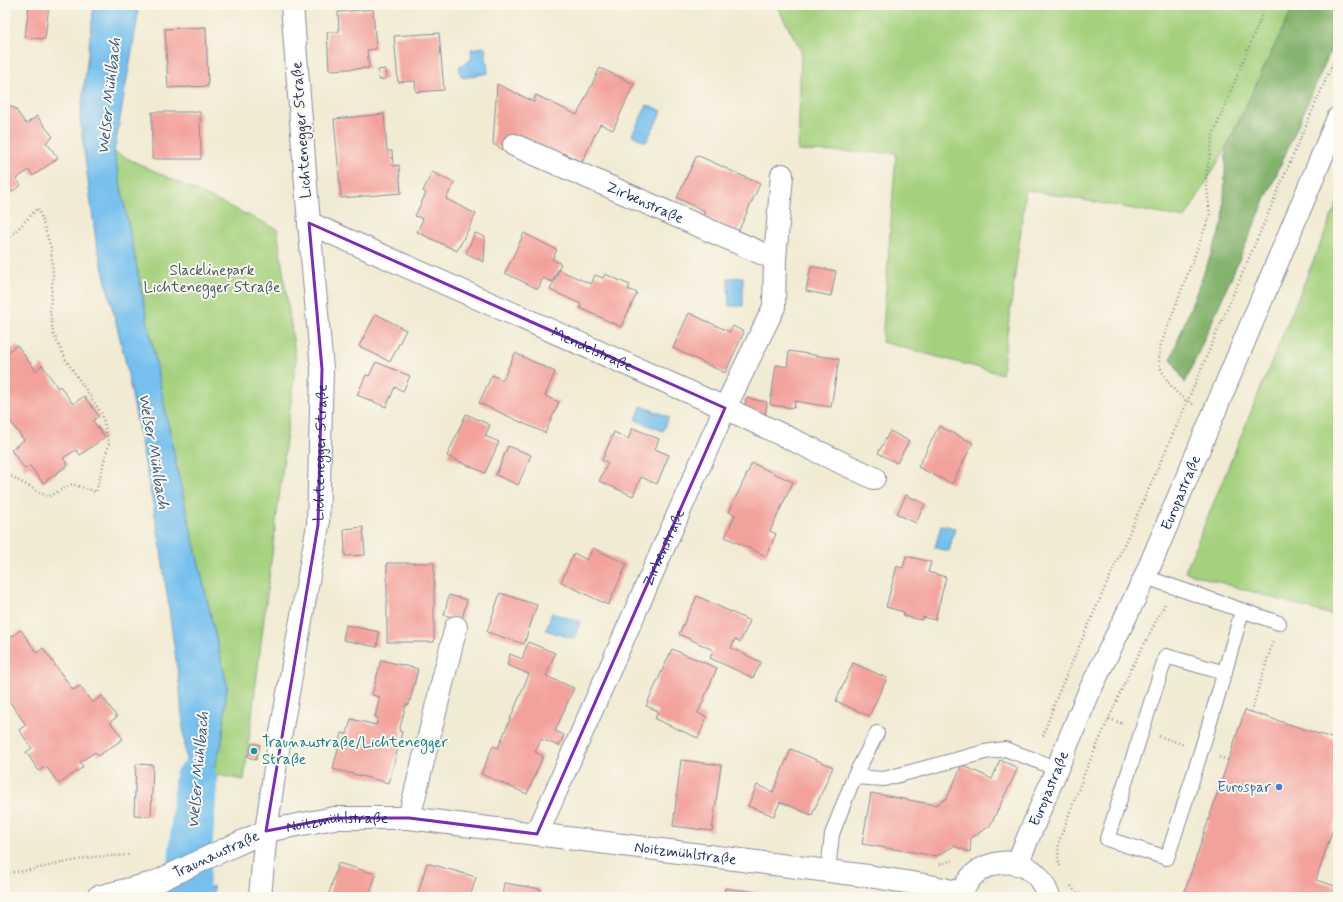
<svg xmlns="http://www.w3.org/2000/svg" width="1343" height="902" font-family="Mynerve,sans-serif">
<style>
.green{fill:#a5d17e;stroke:#60806e}
.forest{fill:#84b36d;stroke:#507166}
.water{fill:#75c0ee;stroke:#4878a6}
.lines{fill:none;stroke-linecap:round;stroke-linejoin:round}
.river{stroke:#75c0ee;stroke-width:43}
.building{fill:#f3a19b}
.service-casing{stroke:#868d98;stroke-width:16}
.minor-casing{stroke:#868d98;stroke-width:24}
.tertiary-casing{stroke:#868d98;stroke-width:24}
.path{stroke:#868d98;stroke-width:2.5;stroke-dasharray:1 3;stroke-linecap:butt}
.service{stroke:#fff;stroke-width:14}
.minor{stroke:#fff;stroke-width:22}
.tertiary{stroke:#fff;stroke-width:22}
.marked{fill:none;stroke:#7b2cbf;stroke-width:3;stroke-linejoin:round}
.culture-dot{fill:#0f9aa8;stroke:#fbf7ec;stroke-width:1.5}
.shop-dot{fill:#3f7fe0;stroke:#fbf7ec;stroke-width:1.5}
.labels{text-anchor:middle;stroke-width:4;stroke-linejoin:round;paint-order:stroke}
.street-label{font-size:15px;fill:#1b2f5e;stroke:#fbf7ec}
.park-label{font-size:15px;fill:#3e5866;stroke:#fbf7ec}
.culture-label{font-size:15px;fill:#0d838f;stroke:#fbf7ec;text-anchor:start}
.shop-label{font-size:15px;fill:#366cbe;stroke:#fbf7ec;text-anchor:end}
.water-label{font-size:16px;font-style:italic;fill:#365a89;stroke:#fbf7ec}
</style>
<rect width="100%" height="100%" fill="#fbf7ec"/>
<filter id="ink" filterUnits="userSpaceOnUse"><feTurbulence type="fractalNoise" baseFrequency=".025" numOctaves="2"/><feDisplacementMap in="SourceGraphic" scale="8" xChannelSelector="R" yChannelSelector="G"/><feConvolveMatrix kernelMatrix="1 2 1 2 8 2 1 2 1" color-interpolation-filters="sRGB"/></filter>
<filter id="wash" filterUnits="userSpaceOnUse"><feTurbulence type="fractalNoise" baseFrequency=".012" numOctaves="4" result="noise"/><feDisplacementMap in="SourceGraphic" scale="16" xChannelSelector="R" yChannelSelector="G"/><feGaussianBlur stdDeviation="0.9" result="paint"/><feColorMatrix in="noise" values="0 0 0 0 0 0 0 0 0 0 0 0 0 0 0 0 0 1.4 0 .05"/><feComposite in="paint" operator="in"/></filter>
<g filter="url(#wash)">
<rect width="100%" height="100%" fill="#f1ebd3"/>
<g class="green">
<polygon points="776,5 1294,5 1226,148 1185,218 1026,190 1002,374 882,342 896,153 798,151 801,50"/>
<polygon points="114,152 277,229 296,360 244,780 212,774 222,743 227,685 179,479"/>
<polygon points="1338,201 1338,617 1185,572"/>
</g>
<polygon class="forest" points="1294,5 1338,5 1338,34 1185,383 1171,358 1223,223 1226,148"/>
<g class="water">
<polygon points="94,5 138,5 137,22 114,152 179,479 227,685 222,743 212,774 209,830 175,847 187,771 179,682 159,536 125,359 96,241 80,120"/>
<path d="M485,47L488,73L463,78C460,74 459,71 460,66L470,61L472,56L471,49Z"/>
<polygon points="647,105 662,111 646,142 632,135"/>
<polygon points="743,277 743,306 729,306 728,278"/>
<polygon points="641,406 669,417 663,431 636,420"/>
<polygon points="941,525 955,528 949,551 935,548"/>
<polygon points="552,613 580,622 574,639 546,630"/>
<polygon points="213,886 214,897 187,897"/>
</g>
<g class="lines">
<polyline class="river" points="187,897 196,780"/>
</g>
<g id="blocks">
<g class="building">
<polygon points="29,5 49,5 45,39 25,37"/>
<polygon points="207,5 243,5 243,7 207,6"/>
<polygon points="373,9 376,49 367,50 369,68 329,70 327,32 339,32 338,12"/>
<polygon points="206,27 208,86 168,88 165,29"/>
<polygon points="439,33 444,90 416,92 415,81 398,82 394,36"/>
<polygon points="600,68 634,84 613,130 600,124 582,162 563,153 562,157 507,152 493,144 497,84 534,102 536,95 577,115"/>
<polygon points="385,69 386,79 379,80 378,70"/>
<polygon points="5,99 12,108 14,107 26,124 37,116 53,137 46,142 58,158 33,176 29,170 16,179 21,185 5,197"/>
<polygon points="152,112 200,112 201,159 152,159"/>
<polygon points="384,114 387,151 392,151 393,166 399,165 401,193 341,198 334,119"/>
<polygon points="697,155 760,184 738,232 703,216 705,211 677,198"/>
<polygon points="432,172 454,183 446,199 476,214 457,251 417,232 423,219 415,216 426,193 423,191"/>
<polygon points="475,233 485,237 484,262 466,253"/>
<polygon points="524,233 557,250 552,259 561,264 552,282 543,278 538,289 505,273"/>
<polygon points="811,266 836,271 831,296 806,291"/>
<polygon points="559,270 591,284 595,275 603,278 605,274 630,285 628,289 637,293 621,327 580,308 581,304 550,290"/>
<polygon points="689,313 730,332 733,326 744,332 725,373 673,348"/>
<polygon points="376,314 406,330 390,362 359,346"/>
<polygon points="17,345 36,371 42,365 58,388 60,386 73,404 84,396 99,416 93,421 105,437 80,455 76,450 63,458 68,465 43,483 30,466 25,469 11,450 24,440 5,414 5,354"/>
<polygon points="789,351 839,359 831,407 795,401 794,408 770,405 776,365 787,367"/>
<polygon points="515,353 555,372 545,396 559,402 545,433 479,403 492,375 503,380"/>
<polygon points="376,362 410,376 403,391 395,387 386,407 357,395 366,375 369,376"/>
<polygon points="746,398 767,402 765,418 744,410"/>
<polygon points="466,414 490,425 485,436 499,442 485,473 447,456"/>
<polygon points="939,426 973,443 952,484 918,467"/>
<polygon points="633,428 659,439 655,449 669,455 657,484 641,477 633,496 599,481 608,463 602,460 614,432 628,439"/>
<polygon points="890,431 909,441 897,463 878,453"/>
<polygon points="508,446 531,455 518,485 496,475"/>
<polygon points="752,463 793,482 770,531 776,534 766,556 725,537 735,515 729,512"/>
<polygon points="906,495 925,504 916,523 897,514"/>
<polygon points="363,527 365,555 345,556 344,529"/>
<polygon points="593,548 627,564 608,605 561,582 574,553 587,560"/>
<polygon points="906,556 931,562 928,572 946,577 935,620 923,617 922,620 903,616 904,612 886,607 897,566 903,568"/>
<rect x="387" y="563" width="47" height="79"/>
<polygon points="500,593 537,605 524,644 487,632"/>
<polygon points="449,595 467,600 462,619 444,615"/>
<polygon points="697,596 750,621 740,642 735,639 731,648 761,662 753,678 710,658 713,650 679,634"/>
<polygon points="346,625 379,632 377,647 343,640"/>
<polygon points="21,630 37,653 43,648 73,690 80,686 92,703 102,696 117,717 110,722 123,739 98,756 95,752 80,762 83,767 59,784 46,766 39,771 26,752 32,748 19,730 26,725 5,695 5,641"/>
<polygon points="528,642 555,653 546,676 574,688 555,731 564,735 559,746 541,739 535,752 543,756 527,794 481,774 493,746 498,748 529,674 507,665 510,654 522,659"/>
<polygon points="672,649 717,668 698,713 707,717 698,738 655,719 658,711 646,706"/>
<polygon points="381,660 418,669 409,705 406,704 401,724 399,731 402,732 389,783 333,769 342,733 347,734 351,719 376,725 378,718 375,717 380,697 372,695"/>
<polygon points="853,663 887,678 869,716 836,701"/>
<polygon points="1245,710 1338,740 1338,814 1316,880 1335,886 1332,897 1183,897"/>
<polygon points="252,743 260,745 256,760 248,757"/>
<polygon points="791,749 833,767 812,815 780,802 774,816 748,806 757,785 773,792"/>
<polygon points="681,760 721,765 712,831 673,826"/>
<polygon points="1000,760 1018,768 990,826 971,838 970,852 954,846 937,856 862,844 871,793 936,805 947,798 962,765 992,779"/>
<polygon points="136,764 153,765 151,816 134,815"/>
<polygon points="338,863 376,874 369,897 328,897"/>
<polygon points="427,863 476,877 470,897 417,897"/>
<polygon points="504,883 541,889 540,897 502,897"/>
<polygon points="725,888 764,893 764,897 724,897"/>
</g>
</g>
</g>
<g filter="url(#ink)">
<use href="#blocks" fill-opacity="0" stroke="#868d98" stroke-width="1"/>
<g class="lines">
<g class="service-casing">
<g id="service">
<polyline points="1145,577 1279,623"/>
<path d="M1225,673L1166,656L1107,839L1167,858C1194,776 1219,694 1242,611"/>
<polyline points="854,777 877,733"/>
<polyline points="828,871 832,834 854,777 884,779 985,752 1005,749 1035,760 1057,769"/>
</g>
</g>
<g class="minor-casing">
<g id="minor">
<path id="s1" d="M514,145L775,259"/>
<path id="s2" d="M309,223L725,408L874,478"/>
<polyline points="409,818 456,627"/>
<path id="s3" d="M537,834L725,408L774,307L775,259L782,175"/>
<path id="s4" d="M260,897L266,831L277,755L318,525L322,369L309,223L292,5"/>
</g>
</g>
<g class="tertiary-casing">
<g id="tertiary">
<path id="s5" d="M1017,864L1089,692L1145,577L1338,118"/>
<path id="s6" d="M98,897L154,883L215,854L266,831L334,818H409L868,876L925,885L961,893"/>
<path d="M960,897C961,893 963,890 965,886C978,863 1010,855 1032,871C1041,878 1045,887 1049,897"/>
</g>
</g>
<g class="path">
<polyline points="5,242 38,208 41,216 51,248 53,274 50,310 53,333 66,360 102,414 109,443 96,492 72,484 48,497 5,473"/>
<path d="M1193,404C1179,399 1165,380 1160,366C1158,361 1160,353 1160,347L1210,215L1206,178L1213,135L1266,5"/>
<polyline points="1251,712 1273,641"/>
<polyline points="1109,719 1124,724"/>
<polyline points="1043,736 1058,694 1187,402 1338,51"/>
<polyline points="1159,736 1184,745"/>
<polyline points="1219,757 1228,760"/>
<polyline points="940,864 954,860"/>
<polyline points="1060,866 1058,858 1059,841 1085,772 1130,671 1165,604"/>
<polyline points="5,873 25,871 91,857 129,855"/>
<polyline points="1071,886 1076,893 1090,897"/>
</g>
<use href="#service" class="service"/>
<use href="#minor" class="minor"/>
<use href="#tertiary" class="tertiary"/>
</g>
</g>
<path class="marked" d="M309,223L725,408L537,834L409,818H334L266,831L318,525L322,369Z"/>
<circle class="culture-dot" cx="254" cy="751" r="4"/>
<circle class="shop-dot" cx="1279" cy="787" r="4"/>
<g class="labels">
<g class="street-label">
<text transform="translate(301 130) rotate(-94)" y="5">Lichtenegger Straße</text>
<text dy="5" stroke="none"><textPath href="#s1" startOffset="143">Zirbenstraße</textPath></text>
<text dy="5" stroke="none"><textPath href="#s2" startOffset="310">Mendelstraße</textPath></text>
<text dy="5" stroke="none"><textPath href="#s4" startOffset="449">Lichtenegger Straße</textPath></text>
<text dy="5" stroke="none"><textPath href="#s5" startOffset="406">Europastraße</textPath></text>
<text dy="5" stroke="none"><textPath href="#s3" startOffset="313">Zirbenstraße</textPath></text>
<text dy="5" stroke="none"><textPath href="#s5" startOffset="82">Europastraße</textPath></text>
<text dy="5" stroke="none"><textPath href="#s6" startOffset="253">Noitzmühlstraße</textPath></text>
<text dy="5" stroke="none"><textPath href="#s6" startOffset="604">Noitzmühlstraße</textPath></text>
<text dy="5" stroke="none"><textPath href="#s6" startOffset="126">Traunaustraße</textPath></text>
</g>
<g class="park-label">
<text x="212" y="275">Slacklinepark<tspan x="212" dy="17">Lichtenegger Straße</tspan></text>
</g>
<g class="culture-label">
<text x="262" y="747">Traunaustraße/Lichtenegger<tspan x="262" dy="17">Straße</tspan></text>
</g>
<g class="shop-label">
<text x="1271" y="792">Eurospar</text>
</g>
<g class="water-label">
<text transform="translate(108 96) rotate(-84)" y="6">Welser Mühlbach</text>
<text transform="translate(155 451) rotate(80)" y="6">Welser Mühlbach</text>
<text transform="translate(197 770) rotate(-85)" y="6">Welser Mühlbach</text>
</g>
</g>
<rect width="1343" height="902" fill="none" stroke="#fbf7ec" stroke-width="20"/>
</svg>
